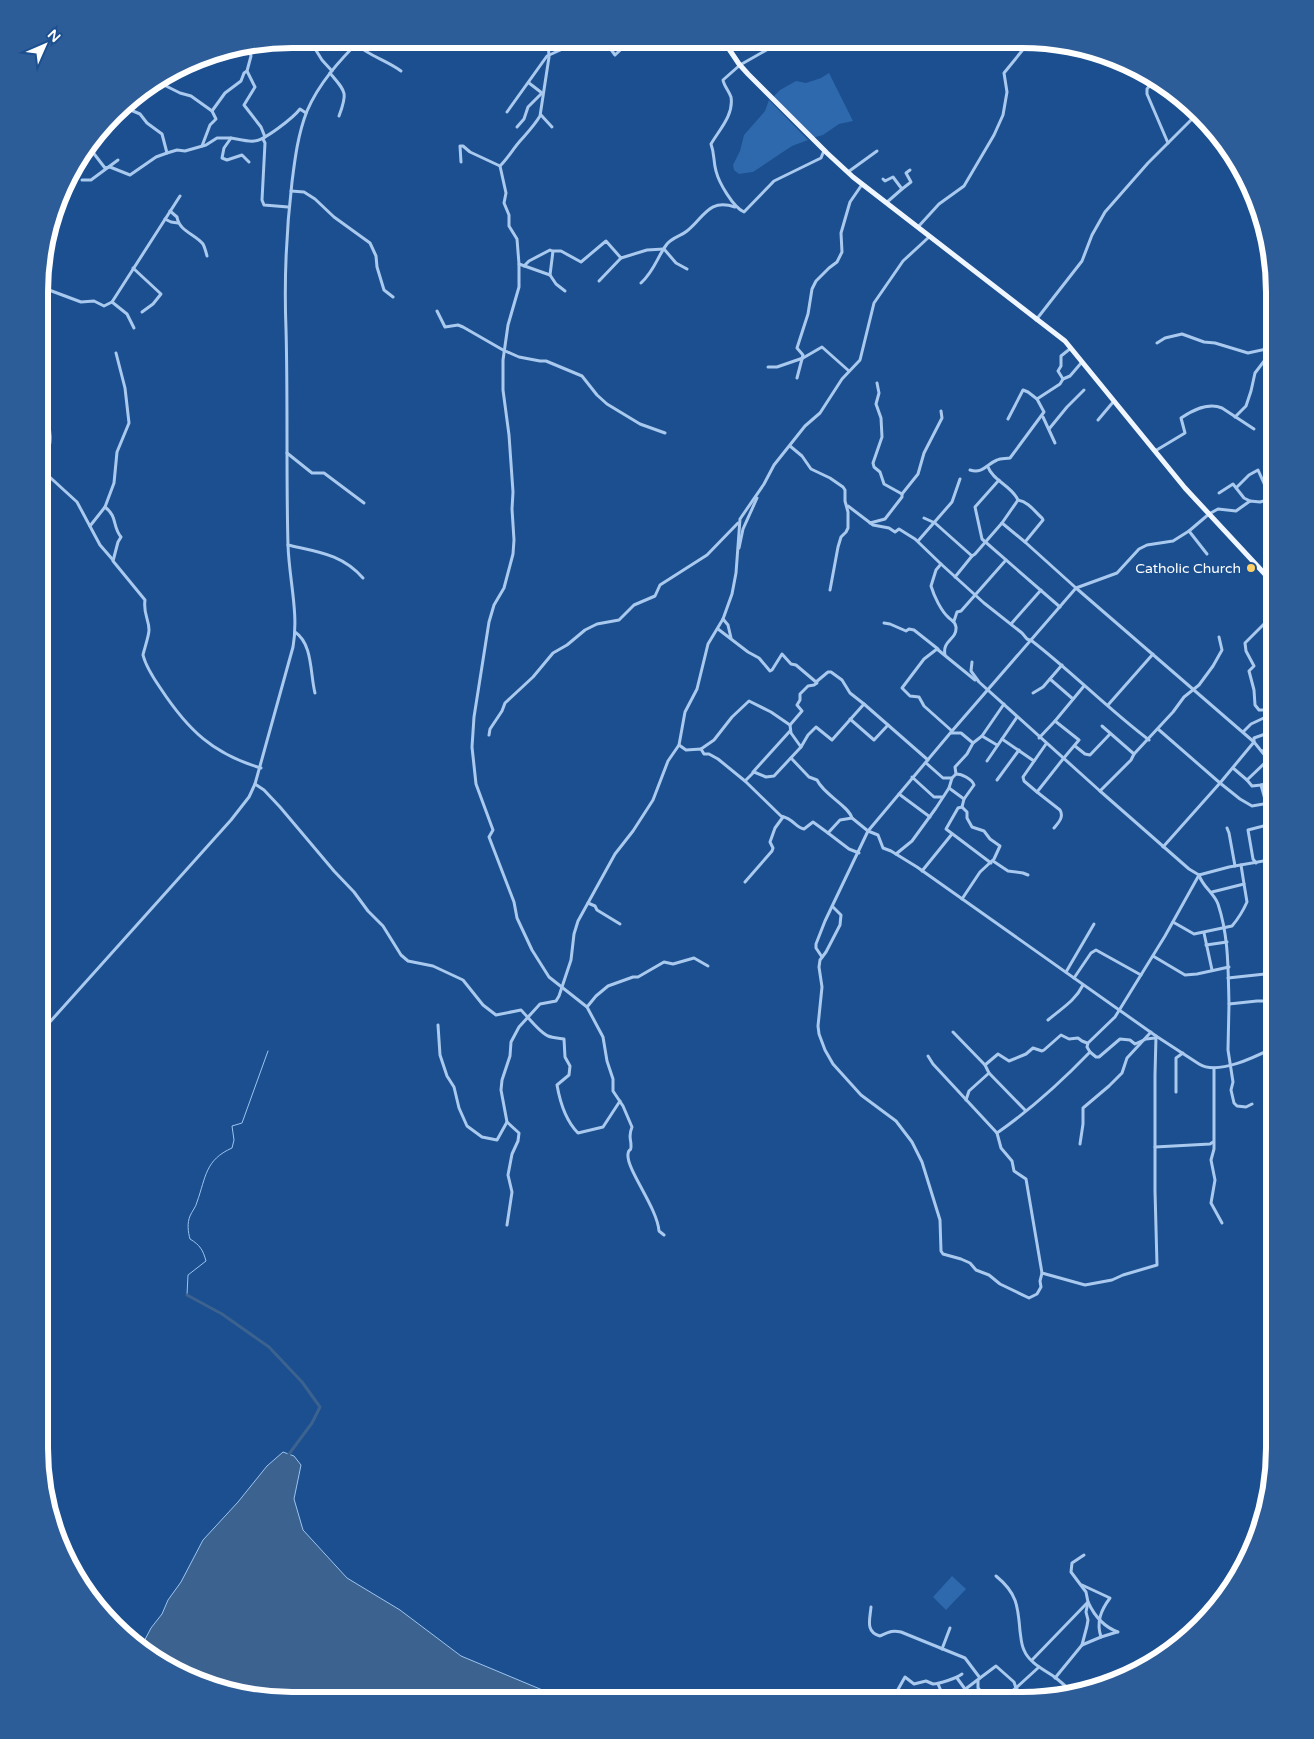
<svg xmlns="http://www.w3.org/2000/svg" width="1314" height="1739" font-family="'Varela Round',sans-serif">
<style>
.green{fill:#2e69ad}
.water{fill:#3c6290;stroke:#9cc4f0}
.lines{fill:none;stroke-linecap:round;stroke-linejoin:round}
.stream{stroke:#9cc4f0;stroke-width:1}
.river{stroke:#3c6290;stroke-width:3}
.minor{stroke:#a9c9ee;stroke-width:3}
.major{stroke:#f0f6ff;stroke-width:5}
.poi-dot{fill:#ffd166;stroke:#1b4f8f;stroke-width:2}
.labels{text-anchor:middle;stroke-width:4;stroke-linejoin:round;paint-order:stroke}
.poi-label{font-size:14px;fill:#fff;stroke:#1b4f8f;text-anchor:end}
.rim{fill:none;stroke:#fff;stroke-width:6}
</style>
<rect width="100%" height="100%" fill="#1b4f8f"/>
<g class="green">
<polygon points="829,73 853,121 839,124 823,135 812,138 773,97 780,90 796,81 806,83 821,78"/>
<polygon points="769,100 808,140 792,146 753,172 739,174 734,170 733,165 740,151 744,135 765,111"/>
<polygon points="952,1576 966,1589 946,1610 933,1597"/>
</g>
<polygon class="water" points="283,1452 294,1456 301,1465 294,1499 303,1530 347,1578 400,1610 461,1656 564,1699 259,1698 195,1681 151,1658 140,1649 151,1628 162,1614 168,1600 181,1582 203,1540 238,1502 267,1466"/>
<g class="lines">
<path class="stream" d="M187,1295L188,1275L206,1261C203,1250 200,1245 190,1239C188,1232 187,1223 190,1216C192,1211 196,1207 197,1202C206,1177 205,1160 232,1148L234,1140L232,1126L242,1123L268,1051"/>
<polyline class="river" points="187,1295 222,1314 269,1347 302,1382 320,1407 312,1423 289,1454"/>
<g class="minor">
<polyline points="295,39 301,48"/>
<polyline points="309,39 322,60 332,71"/>
<polyline points="343,39 353,47"/>
<path d="M548,39L549,57L540,116C534,126 527,133 520,141C513,149 508,158 500,166L506,193L504,203L509,215V226L517,239L519,264V287L508,325L503,360V390L509,435L513,492L512,509L514,540L513,554L504,588L494,605L489,622L474,717L472,747L476,784L493,830L489,837L514,902L517,918L532,950L549,977L587,1007L603,1037L607,1061L613,1079V1091L623,1106L632,1127C628,1137 631,1137 631,1146C631,1153 629,1147 628,1154C626,1169 657,1207 659,1231L664,1235"/>
<polyline points="604,40 615,55 631,40"/>
<path d="M784,40L740,65L723,80C724,86 729,91 731,97C734,115 719,130 711,144C715,155 713,161 716,171C719,183 733,207 744,212L774,181L821,158L823,153"/>
<polyline points="430,41 431,39"/>
<path d="M356,44C369,56 386,60 401,71"/>
<polyline points="248,46 251,56 247,71 255,87 244,105 261,127 265,137"/>
<path d="M330,73C346,92 348,92 339,116"/>
<polyline points="1155,79 1147,89 1147,94 1168,143"/>
<polyline points="150,87 162,84 180,93 191,96 212,111 216,119 210,125 202,146"/>
<polyline points="122,105 126,108 140,114 147,123 162,134 167,153"/>
<polyline points="212,111 225,93 241,81 244,73 247,71"/>
<polyline points="507,112 547,56 578,42 577,40"/>
<polyline points="541,115 552,127"/>
<polyline points="517,127 524,119 528,107 542,93 529,83"/>
<polyline points="263,139 265,143 262,200 264,205 288,207"/>
<polyline points="88,146 105,168 110,167 130,175 156,157 167,153 177,150 185,151 206,145 217,138 231,138"/>
<path d="M249,162L242,155L227,160L222,158L224,148L231,138C238,139 247,142 254,141C264,141 294,117 300,109L306,113"/>
<polyline points="461,162 460,146 463,146 470,152 500,166"/>
<polyline points="848,172 877,151"/>
<polyline points="883,179 885,181 893,177 902,189 911,182 906,173 910,170"/>
<polyline points="82,180 91,180 118,160"/>
<polyline points="291,191 304,192 315,199 334,217 370,243 376,256 377,267 384,290 393,297"/>
<polyline points="886,203 902,189"/>
<path d="M170,211L177,217C179,231 195,234 203,244C205,248 206,252 207,256"/>
<polyline points="165,219 171,222 178,223"/>
<polyline points="918,227 939,204 964,186 994,135 1003,115 1007,92 1004,73 1030,41"/>
<polyline points="519,264 550,275 556,284 565,291"/>
<polyline points="524,266 529,261 550,250 552,251"/>
<polyline points="133,268 161,294 153,304 142,312"/>
<polyline points="550,275 553,251 561,251 581,262 606,241 621,258 647,250 664,249 676,263 687,269"/>
<polyline points="599,281 621,258"/>
<path d="M641,283C655,270 657,257 667,244C673,237 681,236 687,231C704,218 708,198 735,207"/>
<polyline points="41,287 81,302 94,301 104,306 112,302 180,196"/>
<polyline points="112,302 127,314 134,328"/>
<polyline points="437,311 445,327 458,325 463,327 503,350 519,357 540,361 546,361 582,376 597,395 607,404 640,424 665,433"/>
<polyline points="1036,320 1082,261 1092,235 1105,212 1148,163 1199,112"/>
<polyline points="1157,343 1165,338 1182,334 1204,342 1215,343 1248,353 1275,347"/>
<path d="M116,353L125,388L129,423L117,452L114,483L105,507C118,517 112,526 121,537L118,542L113,561L145,600C143,614 149,619 149,630C149,636 143,653 143,655C146,667 154,679 161,689C188,730 213,754 261,768"/>
<polyline points="768,367 777,367 803,358 822,347 849,371"/>
<polyline points="797,378 803,355 797,348 808,314 812,289 816,281 829,268 837,262 842,252 841,233 850,202 861,186"/>
<polyline points="1063,379 1070,376 1082,362"/>
<polyline points="1043,417 1055,443"/>
<polyline points="1235,417 1246,406 1251,391 1255,373 1274,348"/>
<polyline points="1008,419 1023,390 1028,392 1037,399"/>
<polyline points="1098,420 1114,401"/>
<polyline points="1049,429 1067,407 1084,390"/>
<polyline points="790,446 802,456 811,469 830,478 843,487 845,490 845,501 848,512 848,528 846,532 841,537 838,547 830,590"/>
<path d="M1155,451L1185,433L1181,418C1193,410 1208,402 1222,408L1254,429"/>
<polyline points="287,453 312,473 324,473 364,503"/>
<path d="M988,467C993,481 1012,486 1018,500C1029,502 1035,512 1042,518L1043,520L1025,542"/>
<polyline points="42,470 77,502 100,545 113,560"/>
<path d="M970,470C983,474 987,464 997,460C1001,458 1006,459 1010,458L1044,412L1037,399L1060,384L1063,379L1058,371L1061,366V356L1071,348"/>
<path d="M41,474L42,470C39,459 46,456 49,447C53,433 46,416 41,403"/>
<polyline points="999,480 975,507 982,539 1060,607"/>
<polyline points="1237,487 1249,475 1258,470 1271,499"/>
<polyline points="1219,493 1233,484 1244,498 1250,501"/>
<polyline points="902,494 918,474 924,453 942,418 941,411"/>
<path d="M848,506L873,525L889,528L895,532L899,529L915,539L941,564L936,570L931,586C934,596 941,611 949,618C952,621 955,621 956,627C957,640 942,640 945,655"/>
<polyline points="1209,514 1218,509 1236,511 1250,501 1260,502 1271,499 1275,501"/>
<polyline points="924,518 935,523 972,556 975,554 1002,523 1018,500"/>
<polyline points="870,523 885,519 902,497 902,494 884,484 880,472 874,467 873,463 882,437 881,418 876,404 879,393 877,383"/>
<polyline points="1002,523 1025,542 1076,588 1117,573 1139,549 1147,545 1173,541 1189,531 1209,514"/>
<polyline points="90,526 105,507"/>
<polyline points="1189,531 1207,554"/>
<polyline points="918,541 952,502 960,479"/>
<path d="M288,545C318,552 342,554 363,578"/>
<polyline points="739,548 743,529 757,498"/>
<path d="M941,564L984,603L1022,633L1027,639L1032,641C1072,672 1108,709 1149,740"/>
<polyline points="955,577 972,556"/>
<polyline points="723,619 728,625 731,638"/>
<polyline points="954,621 957,612 961,611 1006,560"/>
<polyline points="884,623 890,624 906,631 909,629 914,630 938,649"/>
<polyline points="1011,624 1041,590"/>
<polyline points="718,629 748,652 759,658 770,671 772,670 782,654 791,664 796,665 816,682 828,672 831,672 842,680 850,693 864,704"/>
<path d="M295,632C313,644 310,674 315,693"/>
<polyline points="972,662 971,671 979,682 1100,791 1131,760 1134,754 1173,712 1184,697 1199,685 1213,666 1222,650 1219,637"/>
<polyline points="1050,679 1073,699"/>
<polyline points="1033,693 1043,687 1062,665"/>
<polyline points="1108,705 1153,654"/>
<polyline points="1275,714 1268,716 1264,710 1259,710 1255,705 1254,690 1249,671 1254,666 1246,651 1245,643 1265,623 1275,607"/>
<polyline points="850,719 874,740 888,725"/>
<polyline points="1102,726 1134,754"/>
<polyline points="1158,729 1220,783 1254,742 1254,738 1274,731"/>
<polyline points="952,731 924,706 919,697 910,696 902,688 924,659 937,649 975,680"/>
<polyline points="1243,732 1251,724 1268,716"/>
<polyline points="489,735 490,729 502,711 505,703 533,677 553,653 567,645 585,630 597,624 619,620 634,605 655,596 660,585 707,555 738,523"/>
<polyline points="982,736 997,745"/>
<polyline points="1039,738 1055,721 1084,686"/>
<polyline points="1002,739 1034,761"/>
<polyline points="973,743 982,736 1004,704"/>
<path d="M679,745L686,750L701,749L704,754H709L718,759L745,781L781,816C794,819 795,827 804,829L813,822L828,833L840,820L852,818L868,831L878,835L883,848L891,851L917,867L1156,1036"/>
<polyline points="1075,746 1085,754 1090,755 1110,734"/>
<polyline points="801,747 808,735 816,727 832,740 864,704 928,760"/>
<polyline points="701,749 714,740 732,717 749,701 771,712 790,725"/>
<polyline points="1262,751 1275,748"/>
<path d="M791,758L809,777L817,780C824,795 848,805 852,818"/>
<polyline points="1269,759 1247,780 1252,786 1261,785 1275,782"/>
<polyline points="987,761 1017,717"/>
<polyline points="926,763 943,778 952,778"/>
<polyline points="1233,768 1247,780"/>
<polyline points="753,772 790,731"/>
<path d="M956,774C962,774 972,779 974,785L964,799L962,807L958,808L946,829L991,863"/>
<polyline points="912,777 934,797 942,797"/>
<polyline points="997,780 1019,750"/>
<polyline points="745,781 754,772 766,777 774,776 801,747 791,733 790,725 802,711 797,705 800,700 800,694 808,686 814,685 817,683"/>
<path d="M255,784L264,790L280,807L334,871L354,892L368,911L383,926L401,955L408,961L433,966L463,980L483,1005L496,1015L521,1010C528,1017 540,1033 548,1036C553,1038 559,1038 564,1039L565,1057L570,1066L569,1075L557,1085C560,1102 566,1121 578,1133L603,1127L620,1101"/>
<polyline points="1261,785 1272,824"/>
<polyline points="949,788 964,799"/>
<polyline points="1100,791 1189,869 1199,875 1229,867 1275,859"/>
<polyline points="1037,792 1024,781 1023,777 1046,744"/>
<polyline points="899,794 930,817"/>
<polyline points="962,807 967,812 967,818 972,827 984,831 990,839 1000,846 994,859 980,872 962,899"/>
<path d="M1054,828C1059,822 1064,817 1060,810L1037,792L1063,759L1079,740L1055,721"/>
<polyline points="1227,828 1229,833 1235,866"/>
<polyline points="828,833 849,849 859,853"/>
<polyline points="1163,847 1220,783 1240,799 1252,806 1275,802"/>
<polyline points="896,854 912,841 936,808 949,788 952,778 956,774 955,767 967,754 973,743 961,733 951,733"/>
<polyline points="993,861 1008,871 1023,873 1028,875"/>
<polyline points="1256,863 1253,859 1248,830 1275,823"/>
<polyline points="922,871 952,834"/>
<path d="M1199,875L1165,936L1115,1017L1088,1043L1087,1047L1090,1052C1062,1081 1030,1110 997,1133L1001,1148L1012,1161L1014,1171L1026,1179L1042,1273L1085,1285L1112,1280L1123,1275L1157,1265L1155,1191V1075L1156,1036L1199,1064C1218,1076 1257,1056 1275,1047"/>
<path d="M1199,875C1202,886 1214,893 1218,904C1229,937 1228,970 1229,1004L1257,1001H1270"/>
<polyline points="745,882 772,851 773,848 770,842 775,828 783,817"/>
<polyline points="1212,892 1244,884 1241,865"/>
<polyline points="588,903 595,906 597,910 620,924"/>
<polyline points="833,907 841,915 840,925 826,952 820,960 819,967 822,987 818,1026 819,1034 825,1050 833,1064 861,1095 896,1121 912,1142 922,1162 940,1220 941,1251 943,1254 961,1259 970,1263 976,1270 989,1275 1000,1284 1029,1298 1037,1294 1041,1287 1040,1281 1042,1273"/>
<path d="M1173,922L1194,934L1232,926C1238,919 1243,911 1247,902L1244,884"/>
<polyline points="1204,933 1212,970"/>
<polyline points="1206,945 1227,942"/>
<polyline points="1268,955 1274,1047"/>
<polyline points="1153,956 1185,975 1197,974 1229,967"/>
<polyline points="822,957 816,948 816,944 825,921 868,831 952,731 1076,588 1254,742 1275,768"/>
<polyline points="1066,972 1094,924"/>
<polyline points="1074,978 1091,953 1096,950 1141,975"/>
<polyline points="1228,978 1275,973"/>
<polyline points="1229,1004 1228,1050 1233,1082 1231,1090 1234,1103 1237,1106 1246,1107 1252,1104"/>
<polyline points="587,1007 596,996 608,986 633,977 638,977 664,962 673,964 694,958 708,966"/>
<path d="M1048,1020C1062,1008 1075,1001 1083,985"/>
<polyline points="438,1025 440,1055 447,1076 454,1087 459,1108 467,1126 482,1137 497,1140 507,1122"/>
<polyline points="953,1032 985,1065 998,1054 1009,1061 1026,1054 1033,1048 1042,1051 1044,1050 1061,1035 1069,1039 1078,1038 1082,1041 1087,1043"/>
<path d="M40,1033L231,820L249,797L255,784L293,647C299,613 289,579 288,545C286,473 288,401 286,329C284,278 286,233 292,182C295,158 298,134 307,111C319,83 340,60 361,39"/>
<polyline points="1090,1052 1096,1057 1099,1057 1120,1039 1130,1040 1135,1044 1146,1039 1155,1038"/>
<polyline points="928,1056 933,1064 997,1133"/>
<polyline points="1214,1068 1214,1149 1211,1160 1215,1180 1211,1203 1222,1223"/>
<polyline points="989,1073 1025,1110"/>
<polyline points="1176,1092 1176,1058 1183,1053"/>
<polyline points="966,1100 969,1091 989,1073 985,1065"/>
<polyline points="1080,1144 1083,1124 1083,1108 1109,1086 1122,1073 1127,1058 1151,1032"/>
<polyline points="1155,1147 1210,1144 1213,1142"/>
<polyline points="507,1225 512,1192 508,1175 512,1154 518,1141 519,1133 507,1122 501,1090 502,1080 510,1056 511,1042 519,1027 540,1004 556,1001 559,996 571,960 574,934 578,921 615,854 633,831 653,800 668,761 679,745 685,712 697,689 708,644 723,619 732,594 736,573 740,519 764,484 774,465 805,426 820,413 842,379 860,360 874,303 903,261 929,237"/>
<path d="M996,1576C1017,1593 1018,1606 1020,1631C1021,1637 1021,1644 1024,1650C1029,1663 1045,1670 1056,1678C1062,1683 1068,1688 1074,1694"/>
<path d="M1082,1585L1110,1598C1101,1610 1096,1622 1101,1637"/>
<path d="M871,1607C870,1619 865,1632 880,1636C889,1632 892,1630 901,1632L965,1658L980,1678L951,1700"/>
<polyline points="1082,1645 1087,1626 1088,1620 1086,1612 1088,1602 1086,1592 1071,1572 1072,1563 1084,1555"/>
<polyline points="942,1649 950,1628"/>
<path d="M1032,1660L1088,1602C1094,1615 1104,1627 1118,1632"/>
<polyline points="957,1678 965,1689"/>
<polyline points="980,1678 996,1666 1014,1682 1016,1688 1039,1667"/>
<polyline points="1055,1678 1082,1645 1101,1637 1117,1632"/>
<polyline points="978,1680 978,1688 989,1700"/>
<path d="M1115,1681C1137,1666 1165,1645 1190,1637"/>
<polyline points="938,1684 945,1700"/>
<path d="M892,1700L905,1677L914,1684L926,1681L933,1684C939,1684 957,1678 962,1674"/>
<polyline points="1001,1700 1016,1688 1026,1700"/>
</g>
<polyline class="major" points="723,40 739,64 748,74 827,153 853,177 1065,341 1185,488 1275,585"/>
</g>
<circle class="poi-dot" cx="1251" cy="568" r="5"/>
<g class="labels">
<g class="poi-label">
<text x="1241" y="573">Catholic Church</text>
</g>
</g>
<path d="M0 0H1314V1739H0ZM292 48H1022A244 244 0 0 1 1266 292V1448A244 244 0 0 1 1022 1692H292A244 244 0 0 1 48 1448V292A244 244 0 0 1 292 48Z" fill="#2d5d98" fill-rule="evenodd"/>
<path class="rim" d="M292 48H1022A244 244 0 0 1 1266 292V1448A244 244 0 0 1 1022 1692H292A244 244 0 0 1 48 1448V292A244 244 0 0 1 292 48Z"/>
<g transform="translate(45 45) rotate(45)" stroke="#1b4f8f" stroke-width="4" paint-order="stroke">
<path d="M0-4L9 19L0 12L-9 19Z" fill="#ffffff"/>
<text y="-8" font-size="14" font-weight="bold" text-anchor="middle" fill="#ffffff">N</text>
</g>
</svg>
